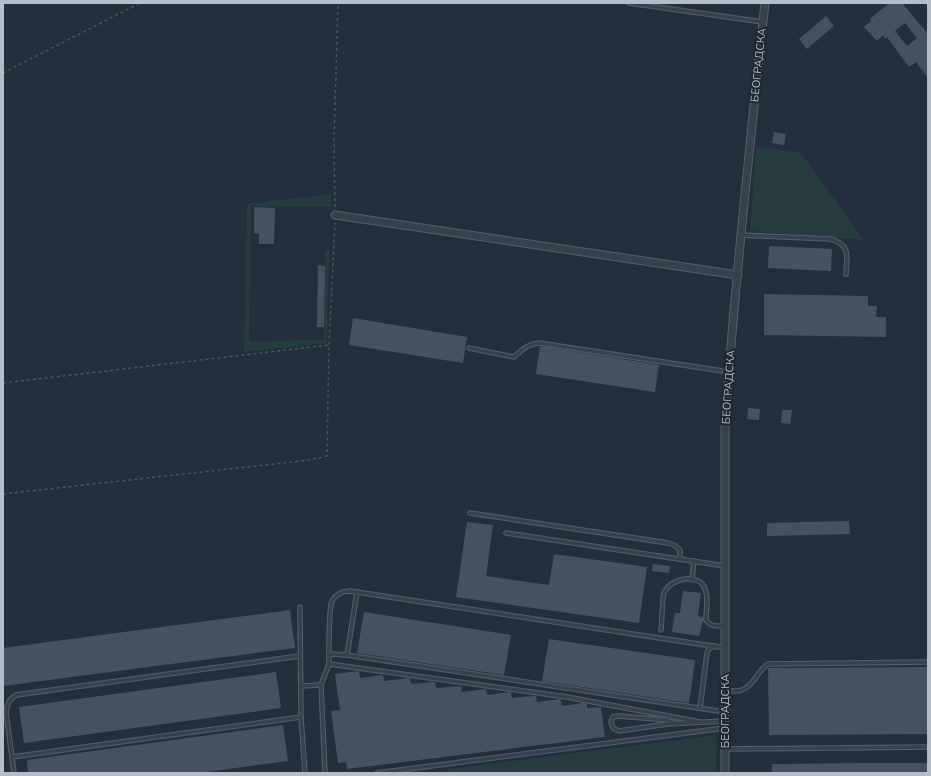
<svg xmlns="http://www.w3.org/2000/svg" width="931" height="776" font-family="Mulish,sans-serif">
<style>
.green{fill:#263c3f}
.building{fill:#455162;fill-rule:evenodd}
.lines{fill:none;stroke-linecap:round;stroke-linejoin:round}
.service-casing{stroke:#565f6c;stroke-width:5.5}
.minor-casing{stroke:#565f6c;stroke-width:9}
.path{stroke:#44595c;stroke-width:1.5;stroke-dasharray:3 3;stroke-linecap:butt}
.service{stroke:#38414e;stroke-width:3.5}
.minor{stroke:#38414e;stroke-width:7}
.labels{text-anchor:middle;stroke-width:4;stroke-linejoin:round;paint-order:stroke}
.street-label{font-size:11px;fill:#b4bcc9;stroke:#1d2633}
</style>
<rect width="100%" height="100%" fill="#242f3e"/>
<g class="green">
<polygon points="756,146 801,153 864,240 750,231"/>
<polygon points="331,194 331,207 251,206 249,341 324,340 325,250 329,251 327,343 244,352 247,204"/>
<polygon points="716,735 716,773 448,773 448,769"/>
</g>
<g class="building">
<path d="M889,3H902L928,34V78L916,62L909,67L887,37L885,39L883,35L877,41L864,27L871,21L870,19ZM905,23L917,38L907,46L895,31Z"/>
<polygon points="826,16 834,26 807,49 799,39"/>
<polygon points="774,132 786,134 784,145 772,143"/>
<polygon points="254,207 275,208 274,244 259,244 259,234 254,233"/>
<polygon points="769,246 832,249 831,271 768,268"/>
<polygon points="318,265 325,266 324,327 317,327"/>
<polygon points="764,294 868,296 868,306 877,306 876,317 886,317 886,337 764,335"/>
<polygon points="353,318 467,337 463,363 349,345"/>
<polygon points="540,346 659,365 655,392 536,374"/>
<polygon points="748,408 760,409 759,420 747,419"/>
<polygon points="782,410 792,410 790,424 781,423"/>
<polygon points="849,521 850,534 767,536 767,523"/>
<polygon points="467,522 493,525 486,576 549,585 554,554 647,567 639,623 456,597"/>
<polygon points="653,564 670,566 669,573 652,571"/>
<polygon points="683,591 701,593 698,616 703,617 703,621 699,636 672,632 675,613 680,613"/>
<polygon points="290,610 295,648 3,686 3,648"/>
<polygon points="364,612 511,635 504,675 357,653"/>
<polygon points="549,639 695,660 689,703 542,681"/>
<polygon points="928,667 928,734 769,735 768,668"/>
<polygon points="359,671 360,678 383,675 384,681 409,678 410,679 411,684 435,682 436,688 461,686 462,692 486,689 487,695 510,692 511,693 512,698 534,696 536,696 537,702 560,699 561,700 562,706 583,703 587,704 587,708 601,707 605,737 347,769 346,762 338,763 331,711 340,710 335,674"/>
<polygon points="276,672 281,708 24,743 19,707"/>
<polygon points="283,725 288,761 199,773 28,773 27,760"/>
<polygon points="864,763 928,763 928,773 772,773 772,764"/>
</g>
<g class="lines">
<g class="service-casing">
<g id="service">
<polyline points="629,3 763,22"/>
<path d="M741,235L830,239C851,244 847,257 846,274"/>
<path d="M469,348L514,357C522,350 527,344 539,343L729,372"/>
<polyline points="470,513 668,543 674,545 680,550 680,559"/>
<polyline points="506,533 725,566"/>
<polyline points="692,580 694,561"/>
<polyline points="300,607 301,717 305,773"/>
<path d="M661,630C662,622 662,599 664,593C670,578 699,572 705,589C709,597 706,611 706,620C710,627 717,626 725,626"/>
<polyline points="329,654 329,664 567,697 700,722"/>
<polyline points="347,655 357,592"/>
<polyline points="301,686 321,685"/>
<path d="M725,691C731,691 739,692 744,689C754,685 758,670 768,664L928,662"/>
<polyline points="700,708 707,653 708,650 714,646"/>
<path d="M725,712L347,655L329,654C329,644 329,608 332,601C336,594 343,591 350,591L725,648"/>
<polyline points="674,723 668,720 618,716 613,717 611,722 613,728 619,731 667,724 725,721"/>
<polyline points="725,749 928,747"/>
<polyline points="12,757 301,717"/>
<path d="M14,773L6,712C7,704 9,699 16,695L300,656"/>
<polyline points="325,773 321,685 329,664"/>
<polyline points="377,773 725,728"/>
</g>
</g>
<g class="minor-casing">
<g id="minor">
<polyline points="335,215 738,275"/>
<path d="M725,773V423C735,283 750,143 765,3"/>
</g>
</g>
<g class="path">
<polyline points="3,73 140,3"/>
<polyline points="335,207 334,141 338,3"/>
<polyline points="3,383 329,345"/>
<polyline points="3,494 310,460 327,456 329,345 335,223"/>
</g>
<use href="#service" class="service"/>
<use href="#minor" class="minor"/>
</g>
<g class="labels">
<g class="street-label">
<text transform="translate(758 65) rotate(-84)" y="4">БЕОГРАДСКА</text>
<text transform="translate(728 387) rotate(-86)" y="4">БЕОГРАДСКА</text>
<text transform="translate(725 711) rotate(-90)" y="4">БЕОГРАДСКА</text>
</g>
</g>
<rect width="931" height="776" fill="none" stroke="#b4bcc9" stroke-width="8"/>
</svg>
